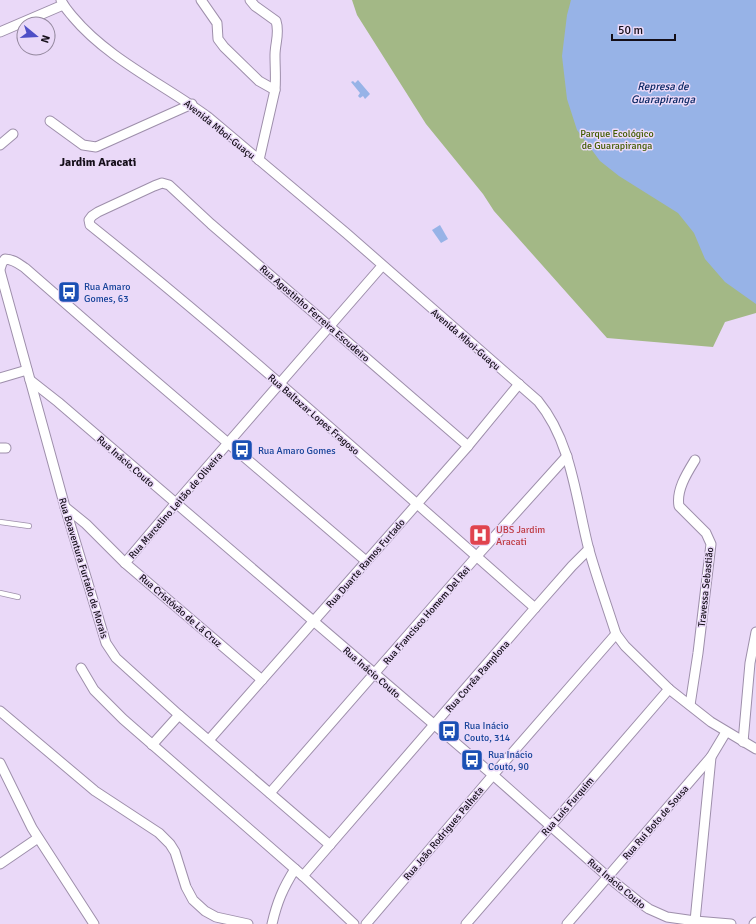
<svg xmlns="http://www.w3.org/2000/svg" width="756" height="924" font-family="Signika,sans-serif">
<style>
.green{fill:#a3b886}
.water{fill:#97b3e7}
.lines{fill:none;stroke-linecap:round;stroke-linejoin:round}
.service-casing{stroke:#9e8fab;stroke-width:6}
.minor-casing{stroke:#9e8fab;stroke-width:11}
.service{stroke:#fff;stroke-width:4.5}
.minor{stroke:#fff;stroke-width:9}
.labels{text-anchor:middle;stroke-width:3;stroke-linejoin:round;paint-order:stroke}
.street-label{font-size:10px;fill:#140e18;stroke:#ead9f8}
.park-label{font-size:10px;fill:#425c01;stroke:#ead9f8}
.transit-label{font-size:10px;fill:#164399;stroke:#ead9f8;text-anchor:start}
.health-label{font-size:10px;fill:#be3a42;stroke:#ead9f8;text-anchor:start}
.water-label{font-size:11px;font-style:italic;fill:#0a2763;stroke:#ead9f8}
.quarter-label{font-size:12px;font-weight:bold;fill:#140e18;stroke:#ead9f8}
</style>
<rect width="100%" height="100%" fill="#ead9f8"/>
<polygon class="green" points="352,0 756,0 756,313 725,322 713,347 607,338 494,211 483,194 426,124 357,15"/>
<g class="water">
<polygon points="571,0 756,0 756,304 725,282 705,259 694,233 678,213 619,176 600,161 577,130 567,99 562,56 567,15"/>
<polygon points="358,80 370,94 365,99 363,96 360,98 358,96 360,93 351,82 353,81 355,83"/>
<polygon points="440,225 448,239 441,243 432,230"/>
</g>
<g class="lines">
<g class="service-casing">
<g id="service">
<polyline points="0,522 29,526"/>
<polyline points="0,593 18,597"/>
</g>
</g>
<g class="minor-casing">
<g id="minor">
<path d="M61,0C64,7 69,12 73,17C108,59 165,85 208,117L346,233L538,401C572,442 576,500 589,550C597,578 607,606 616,634L625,646L669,689L711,722L756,749"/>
<polyline points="201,0 217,23 218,39 224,47 259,81 275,90"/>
<path d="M250,0L255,6L276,21C280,33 275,43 275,55C275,67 276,78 275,90L259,160"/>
<polyline points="0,32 63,5"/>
<polyline points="50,121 83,145 96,147 192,104"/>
<polyline points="0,145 13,134"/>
<path d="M0,269L2,263L5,259C13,259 19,264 25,268L111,343L366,561"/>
<polyline points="0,271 65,507 93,600 106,643 116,658 179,715 330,845"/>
<polyline points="0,378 27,370"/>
<polyline points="30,380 58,402 493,775 608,877 639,902 649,909 667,917 695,921 731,924"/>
<path d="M468,446L211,224L169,185L162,183L154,186L98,212L92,216L89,220L90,225C243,347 388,479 535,608"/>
<polyline points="0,448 6,448"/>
<polyline points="65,507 86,524 125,563 262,680"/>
<polyline points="125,563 175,504 382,266"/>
<polyline points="81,668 94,690 123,719 303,876 354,924"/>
<path d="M690,705L698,653L711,544L706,533L679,506C676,490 687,473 695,460"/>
<polyline points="0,711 95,791 159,833 170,844 175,852 186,887 193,900 205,911 216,917 248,924"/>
<polyline points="209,740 468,446 519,384"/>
<polyline points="743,742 750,663 756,632"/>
<polyline points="152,745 179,715"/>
<polyline points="0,763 32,828 94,924"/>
<polyline points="270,793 476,557 567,456"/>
<polyline points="0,864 38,838"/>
<polyline points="303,876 535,608 572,566 589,549"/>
<polyline points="695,921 711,757 726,732"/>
<path d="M272,924C277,902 283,888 295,869"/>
<polyline points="366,924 493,775 616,634"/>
<polyline points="466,924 669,689"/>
<polyline points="567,924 711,757"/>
<polyline points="754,924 756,922"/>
</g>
</g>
<use href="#service" class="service"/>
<use href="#minor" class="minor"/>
</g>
<defs>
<g id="bus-square" transform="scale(1.15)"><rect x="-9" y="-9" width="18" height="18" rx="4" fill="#1a4fb4" stroke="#ead9f8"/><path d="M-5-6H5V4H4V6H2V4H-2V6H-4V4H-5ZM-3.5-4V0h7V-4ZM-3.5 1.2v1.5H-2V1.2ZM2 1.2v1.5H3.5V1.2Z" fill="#fff"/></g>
<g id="hospital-square" transform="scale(1.15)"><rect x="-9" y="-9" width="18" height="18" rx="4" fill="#e0444e" stroke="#ead9f8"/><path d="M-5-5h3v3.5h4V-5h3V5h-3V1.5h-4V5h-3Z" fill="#fff"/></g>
</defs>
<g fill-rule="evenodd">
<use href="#bus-square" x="69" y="292"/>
<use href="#bus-square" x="242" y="450"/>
<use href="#hospital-square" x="480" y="535"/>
<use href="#bus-square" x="449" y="731"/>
<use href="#bus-square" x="472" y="760"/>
</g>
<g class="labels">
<g class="street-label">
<text transform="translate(220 129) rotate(39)" y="4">Avenida Mboi-Guaçu</text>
<text transform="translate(315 313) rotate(41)" y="4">Rua Agostinho Ferreira Escudeiro</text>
<text transform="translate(466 339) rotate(41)" y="4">Avenida Mboi-Guaçu</text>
<text transform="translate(314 414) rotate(41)" y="4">Rua Baltazar Lopes Fragoso</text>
<text transform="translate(126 461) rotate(41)" y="4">Rua Inácio Couto</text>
<text transform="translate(175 505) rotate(-49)" y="4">Rua Marcelino Leitão de Oliveira</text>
<text transform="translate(365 563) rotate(-49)" y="4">Rua Duarte Ramos Furtado</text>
<text transform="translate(84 568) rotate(73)" y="4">Rua Boaventura Furtado de Morais</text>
<text transform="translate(705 587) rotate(-84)" y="4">Travessa Sebastião</text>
<text transform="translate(181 610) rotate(41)" y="4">Rua Cristóvão de Lã Cruz</text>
<text transform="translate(426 615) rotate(-49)" y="4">Rua Francisco Homem Del Rei</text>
<text transform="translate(372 672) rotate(41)" y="4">Rua Inácio Couto</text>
<text transform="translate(477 676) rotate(-49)" y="4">Rua Corrêa Pamplona</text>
<text transform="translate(567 806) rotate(-49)" y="4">Rua Luís Furquim</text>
<text transform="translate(655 822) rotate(-49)" y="4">Rua Rui Boto de Sousa</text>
<text transform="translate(443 833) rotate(-50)" y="4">Rua João Rodrigues Palheta</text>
<text transform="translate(617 883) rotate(40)" y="4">Rua Inácio Couto</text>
</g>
<g class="park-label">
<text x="617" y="137">Parque Ecológico<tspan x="617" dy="12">de Guarapiranga</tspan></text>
</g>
<g class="transit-label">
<text x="84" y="290">Rua Amaro<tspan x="84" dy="12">Gomes, 63</tspan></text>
<text x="258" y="454">Rua Amaro Gomes</text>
<text x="464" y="729">Rua Inácio<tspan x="464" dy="12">Couto, 314</tspan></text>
<text x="488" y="758">Rua Inácio<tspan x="488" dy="12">Couto, 90</tspan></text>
</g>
<g class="health-label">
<text x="496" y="533">UBS Jardim<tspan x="496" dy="12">Aracati</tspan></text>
</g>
<g class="water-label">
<text x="663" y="90">Represa de<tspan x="663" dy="13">Guarapiranga</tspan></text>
</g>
<g class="quarter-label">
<text x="98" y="166">Jardim Aracati</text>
</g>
</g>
<g transform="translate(36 36) rotate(108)"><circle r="19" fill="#ead9f8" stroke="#94889e"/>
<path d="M0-3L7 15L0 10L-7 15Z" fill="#4f4fc6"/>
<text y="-6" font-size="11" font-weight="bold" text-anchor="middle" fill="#140e18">N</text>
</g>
<path d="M612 34v6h63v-6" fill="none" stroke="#140e18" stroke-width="2"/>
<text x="618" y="34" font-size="12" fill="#140e18" stroke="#ead9f8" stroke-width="3" paint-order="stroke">50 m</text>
</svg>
